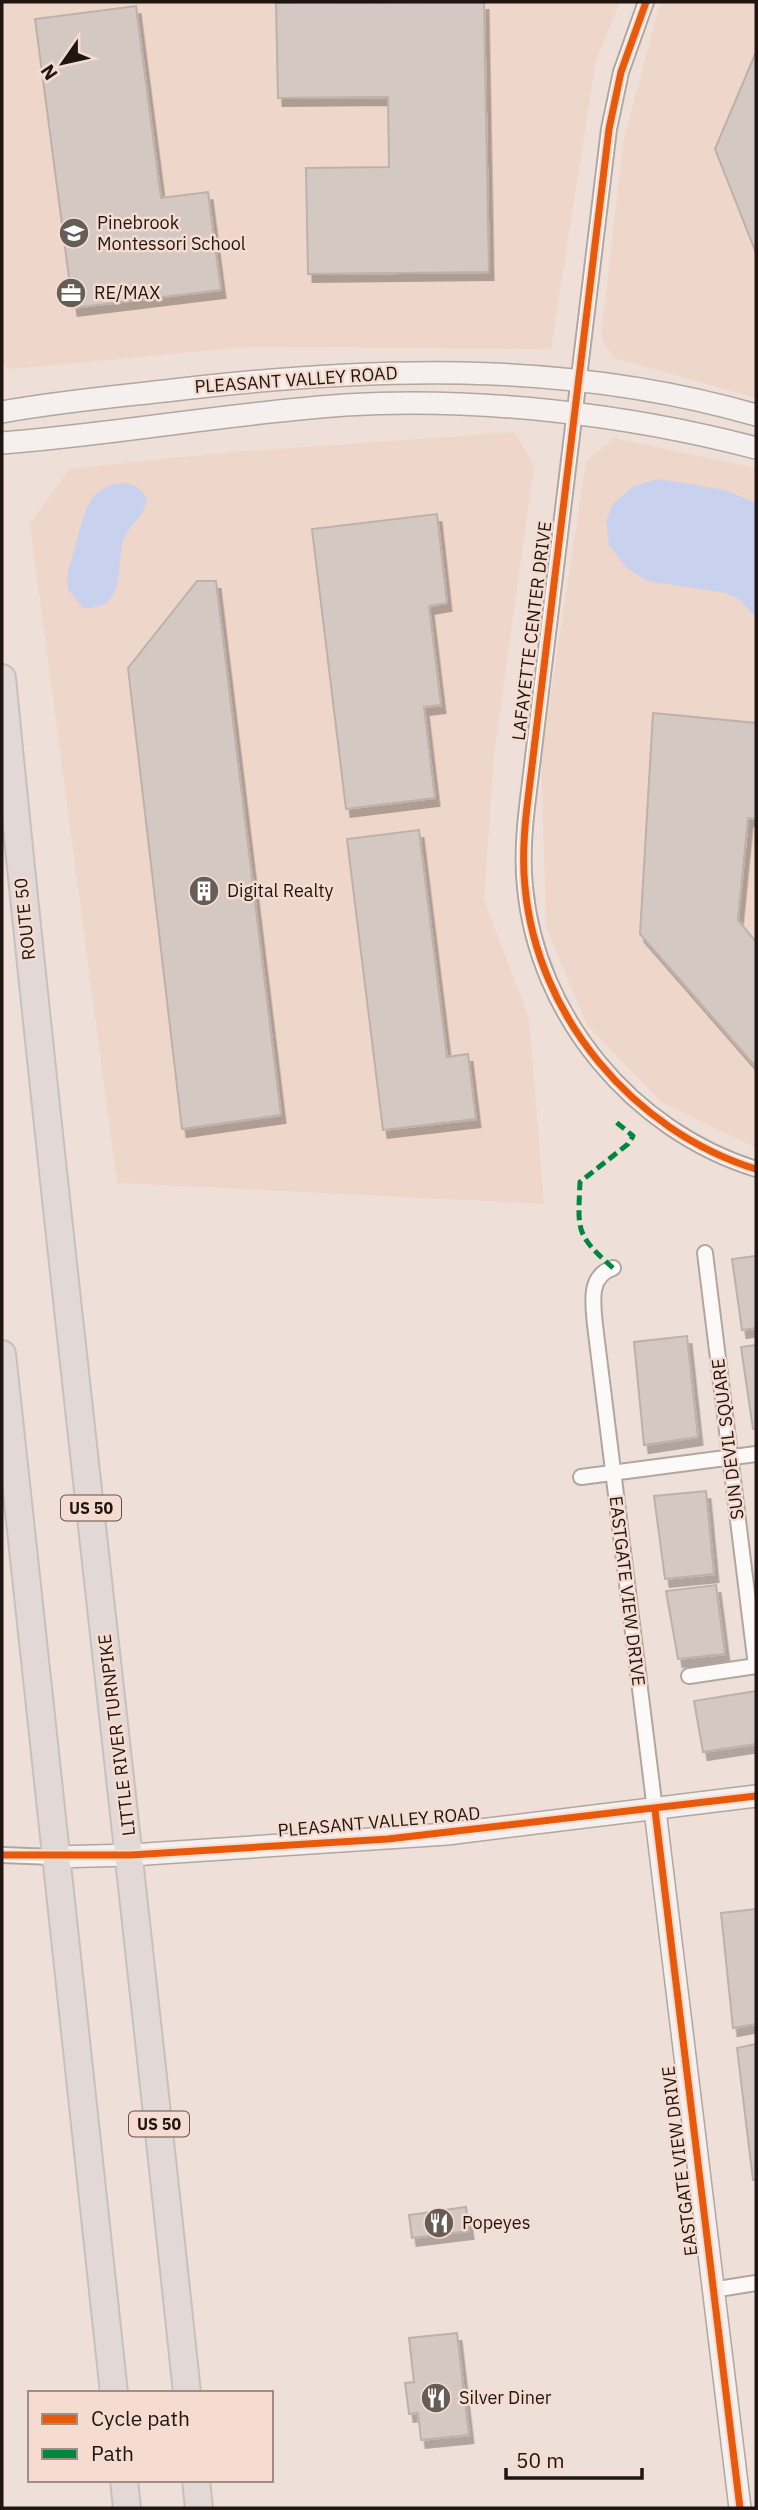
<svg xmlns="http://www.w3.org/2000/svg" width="758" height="2510" font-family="'IBM Plex Sans',sans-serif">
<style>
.built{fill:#efd6ca}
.water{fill:#c8d1ed}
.building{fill:#d3c8c2;stroke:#bcb1ab;stroke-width:2;filter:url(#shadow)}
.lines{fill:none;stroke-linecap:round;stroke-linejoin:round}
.street-casing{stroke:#b1a6a0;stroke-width:18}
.secondary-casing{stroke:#b1a6a0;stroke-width:24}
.highway-casing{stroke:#c7c1bd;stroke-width:30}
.street{stroke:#fcfaf9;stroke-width:14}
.secondary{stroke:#f5f0ee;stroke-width:21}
.highway{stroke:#e2d8d5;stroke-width:26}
.quiet{stroke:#00873e;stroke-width:5;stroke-dasharray:10 5;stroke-linecap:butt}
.cycleway-casing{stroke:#f6dcd0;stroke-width:11}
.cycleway{stroke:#e8590c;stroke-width:7}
.labels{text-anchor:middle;stroke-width:5;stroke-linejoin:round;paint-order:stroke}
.shield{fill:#f6dcd0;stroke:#60514b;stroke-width:2}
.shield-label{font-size:16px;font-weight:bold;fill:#1f1612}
.poi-label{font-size:18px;fill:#1f1612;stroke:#f6dcd0;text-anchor:start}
.street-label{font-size:18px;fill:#1f1612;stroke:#f6dcd0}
</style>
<defs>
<filter id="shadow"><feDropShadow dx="4.5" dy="8" stdDeviation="0" flood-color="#0004"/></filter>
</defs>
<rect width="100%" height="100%" fill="#eee0d8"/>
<g class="built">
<polygon points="2,2 620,2 596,60 551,349 247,347 12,369 3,366"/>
<polygon points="663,2 756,2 756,398 614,358 601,337 623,143 658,10"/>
<polygon points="514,432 534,465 494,755 484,900 529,1018 544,1204 117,1183 30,524 69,469 232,452"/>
<polygon points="613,438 756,468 756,1148 661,1102 587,1025 546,927 541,758 586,462"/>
</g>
<g class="water">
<polygon points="658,479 725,490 756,503 756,618 740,600 726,593 647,581 627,568 609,545 606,521 613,504 632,487"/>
<path d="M126,483C137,486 141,489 147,499C145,515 132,522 125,536C113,563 131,609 83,608L68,589L67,578C69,565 74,553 77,540C85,510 89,485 126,483Z"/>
</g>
<g class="building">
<polygon points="484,2 489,272 308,274 306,168 389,167 388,97 278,98 276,3"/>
<polygon points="136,6 161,198 208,192 221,290 73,308 35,19"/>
<polygon points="756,52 756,253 715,149"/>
<polygon points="437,514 447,603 429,606 441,705 424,707 435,798 346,809 312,529"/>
<polygon points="197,581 216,581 281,1115 182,1129 128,668"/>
<polygon points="653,713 756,723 756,819 748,818 738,920 756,942 756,1067 640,934"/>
<polygon points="419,830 447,1057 468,1054 476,1119 383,1130 347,839"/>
<polygon points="756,1256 756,1328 742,1330 732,1259"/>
<polygon points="687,1336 698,1437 644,1445 634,1342"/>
<polygon points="756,1345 756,1428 753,1429 741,1347"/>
<polygon points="706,1491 714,1574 665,1579 654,1496"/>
<polygon points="716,1585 725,1654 678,1659 666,1591"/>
<polygon points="756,1691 756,1744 703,1752 694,1701"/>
<polygon points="756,1909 756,2024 733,2028 721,1913"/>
<polygon points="756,2044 756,2180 753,2180 737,2048"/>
<polygon points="466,2207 469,2231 412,2238 409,2215"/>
<polygon points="457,2333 469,2435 421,2440 418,2413 409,2414 405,2383 414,2382 409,2338"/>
</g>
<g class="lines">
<g class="street-casing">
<g id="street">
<path d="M646,2L621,72L609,129L527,807C524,833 522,860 525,887C537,1016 633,1131 756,1169"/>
<polyline points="705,1253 756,1666"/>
<path d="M613,1268C588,1276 593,1303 595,1325L655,1810"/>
<polyline points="581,1477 756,1454"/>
<polyline points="689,1676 756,1666"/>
<polyline points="2,1855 54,1857"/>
<polyline points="712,2290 756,2283"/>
</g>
</g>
<g class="secondary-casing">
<g id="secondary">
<path d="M2,412C56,402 111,397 165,391C363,367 563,359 756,415"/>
<path d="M2,443C117,434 230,413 345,405C478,397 627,414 756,448"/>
<polyline points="655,1810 740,2508"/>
<polyline points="54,1857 131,1855 447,1834 756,1796"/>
</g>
</g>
<g class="highway-casing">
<g id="highway">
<path d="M2,678C58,1250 127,1821 187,2393"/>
<polyline points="2,1354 114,2393"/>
<polyline points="124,2480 127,2508"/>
<polyline points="196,2480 199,2508"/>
</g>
</g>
<use href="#street" class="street"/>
<use href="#secondary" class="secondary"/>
<use href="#highway" class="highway"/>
<path class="quiet" d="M613,1268C575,1234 578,1231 580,1182L628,1144L633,1136L616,1122"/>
<g class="cycleway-casing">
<g id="cycleway">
<path d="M646,2L621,72L609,129L527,807C524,833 522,860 525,887C537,1016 633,1131 756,1169"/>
<polyline points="655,1810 740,2508"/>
<polyline points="2,1855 131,1855 388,1839 756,1796"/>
</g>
</g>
<use href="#cycleway" class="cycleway"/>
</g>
<defs>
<g id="school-disc" transform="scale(1.575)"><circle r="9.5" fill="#675d57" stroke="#f6dcd0"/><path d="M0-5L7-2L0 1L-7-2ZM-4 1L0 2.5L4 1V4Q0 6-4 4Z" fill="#fff"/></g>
<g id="office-disc" transform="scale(1.575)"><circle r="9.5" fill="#675d57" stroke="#f6dcd0"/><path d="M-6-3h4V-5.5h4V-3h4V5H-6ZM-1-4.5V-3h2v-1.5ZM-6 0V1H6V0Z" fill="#fff"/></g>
<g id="building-disc" transform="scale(1.575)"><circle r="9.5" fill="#675d57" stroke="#f6dcd0"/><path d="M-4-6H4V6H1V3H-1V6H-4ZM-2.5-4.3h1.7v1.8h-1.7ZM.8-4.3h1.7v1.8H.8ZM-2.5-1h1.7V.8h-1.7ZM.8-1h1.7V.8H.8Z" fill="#fff"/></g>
<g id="restaurant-disc" transform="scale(1.575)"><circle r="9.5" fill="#675d57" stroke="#f6dcd0"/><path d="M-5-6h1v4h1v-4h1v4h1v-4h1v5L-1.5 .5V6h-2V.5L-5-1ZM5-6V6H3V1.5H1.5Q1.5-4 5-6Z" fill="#fff"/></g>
</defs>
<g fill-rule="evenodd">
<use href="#school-disc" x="74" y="233"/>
<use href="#office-disc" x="71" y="293"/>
<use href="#building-disc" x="204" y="891"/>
<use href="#restaurant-disc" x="439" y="2223"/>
<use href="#restaurant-disc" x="436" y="2398"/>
</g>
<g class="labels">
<g class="shield">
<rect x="61" y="1495.5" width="60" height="25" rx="5"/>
<rect x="129" y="2111.5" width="60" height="25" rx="5"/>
</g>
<g class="shield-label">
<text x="91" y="1514">US 50</text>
<text x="159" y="2130">US 50</text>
</g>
<g class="poi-label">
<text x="97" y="229">Pinebrook<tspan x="97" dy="21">Montessori School</tspan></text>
<text x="94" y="299">RE/MAX</text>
<text x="227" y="897">Digital Realty</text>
<text x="462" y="2229">Popeyes</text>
<text x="459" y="2404">Silver Diner</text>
</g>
<g class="street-label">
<text transform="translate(296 380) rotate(-4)" y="6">PLEASANT VALLEY ROAD</text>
<text transform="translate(532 631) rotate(-83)" y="6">LAFAYETTE CENTER DRIVE</text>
<text transform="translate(25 919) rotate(-96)" y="6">ROUTE 50</text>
<text transform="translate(728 1439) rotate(-97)" y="6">SUN DEVIL SQUARE</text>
<text transform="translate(627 1591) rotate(83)" y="6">EASTGATE VIEW DRIVE</text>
<text transform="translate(117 1735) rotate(-97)" y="6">LITTLE RIVER TURNPIKE</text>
<text transform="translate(379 1822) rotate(-5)" y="6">PLEASANT VALLEY ROAD</text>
<text transform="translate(680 2161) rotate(-97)" y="6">EASTGATE VIEW DRIVE</text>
</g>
</g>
<rect width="758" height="2510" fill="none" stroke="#1f1612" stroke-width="7"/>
<rect x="28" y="2391" width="245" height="91" fill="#f6dcd0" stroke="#a08d84" stroke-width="2"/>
<rect x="42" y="2414" width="35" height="10" fill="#e8590c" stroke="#a08d84" stroke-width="2"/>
<text x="91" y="2426" font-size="21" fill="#1f1612">Cycle path</text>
<rect x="42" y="2449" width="35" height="10" fill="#00873e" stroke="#a08d84" stroke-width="2"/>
<text x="91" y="2461" font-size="21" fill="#1f1612">Path</text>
<g transform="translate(63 63) rotate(236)" stroke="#f6dcd0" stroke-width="5" paint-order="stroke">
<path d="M0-5L12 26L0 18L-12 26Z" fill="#1f1612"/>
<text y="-10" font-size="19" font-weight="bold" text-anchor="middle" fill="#1f1612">N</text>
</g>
<path d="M506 2468v10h136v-10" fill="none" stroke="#1f1612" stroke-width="3.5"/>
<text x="516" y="2468" font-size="21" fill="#1f1612" stroke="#f6dcd0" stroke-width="5" paint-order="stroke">50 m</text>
</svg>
